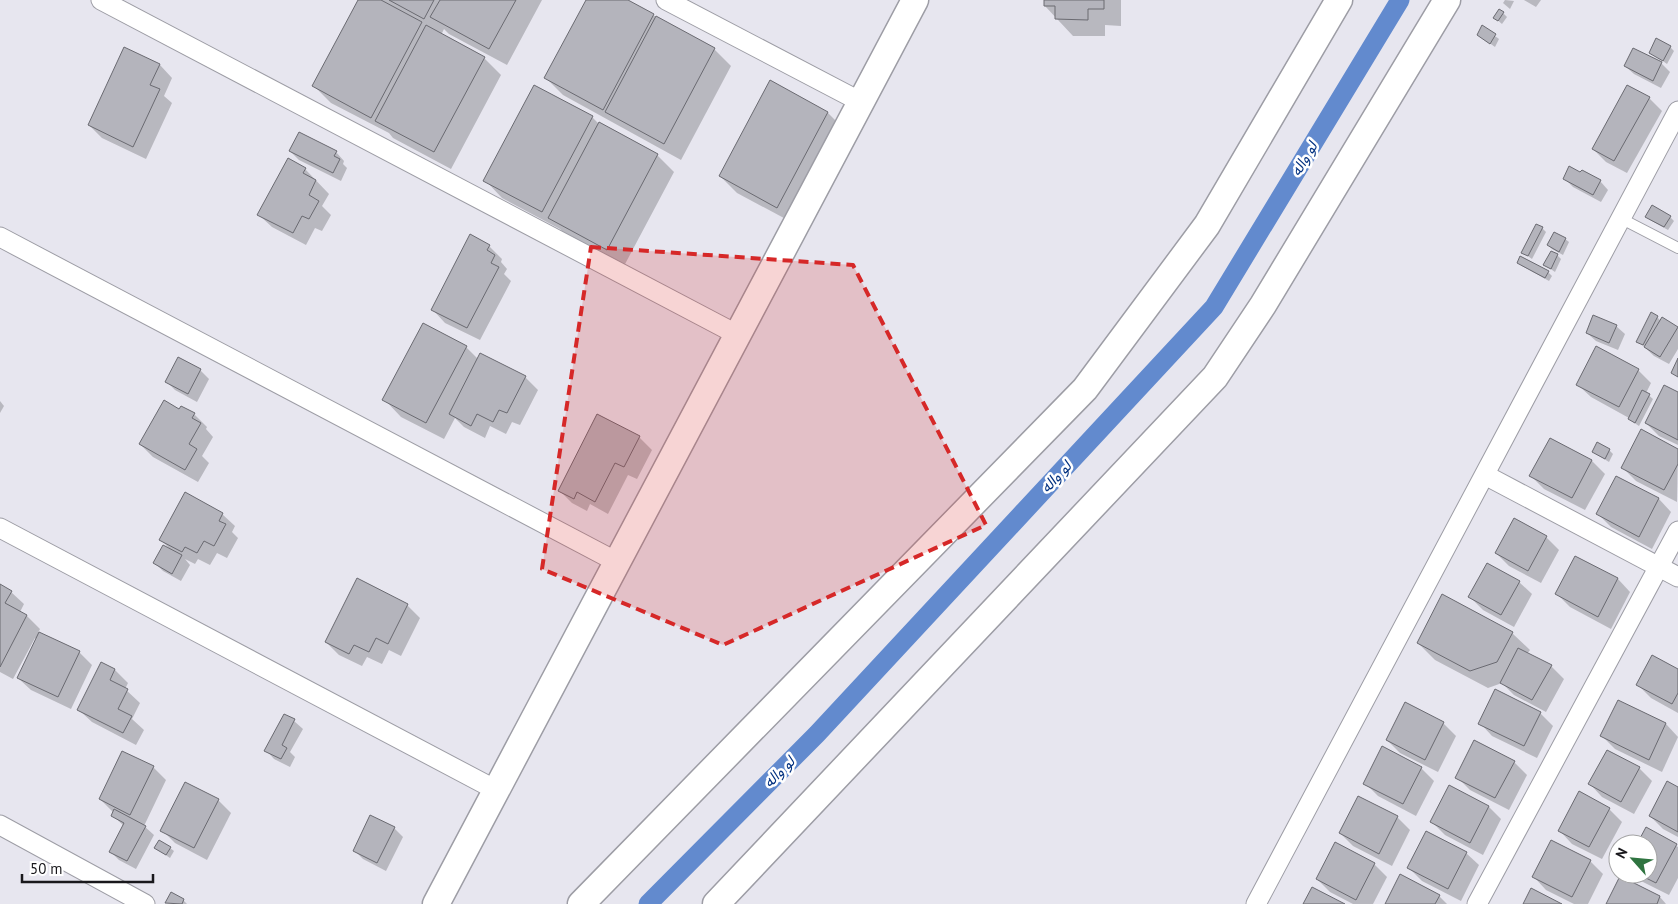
<svg xmlns="http://www.w3.org/2000/svg" width="1678" height="904" font-family="'PT Sans','Noto Sans Arabic',sans-serif">
<style>
.shadow{fill:#0003}
.lines{fill:none;stroke-linecap:round;stroke-linejoin:round}
.canal{stroke:#628ace;stroke-width:19}
.building{fill:#b4b4bc;stroke:#6a6a71}
.lane-casing{stroke:#9d9da5;stroke-width:12}
.street-casing{stroke:#9d9da5;stroke-width:21}
.secondary-casing{stroke:#9d9da5;stroke-width:29}
.lane{stroke:#fff;stroke-width:10}
.street{stroke:#fff;stroke-width:19}
.secondary{stroke:#fff;stroke-width:26}
.marked{fill:#d62828;fill-opacity:0.2;stroke:#d62828;stroke-width:4;stroke-dasharray:10 6;stroke-linejoin:round}
.labels{text-anchor:middle;stroke-width:5;stroke-linejoin:round;paint-order:stroke}
.water-label{font-size:15px;font-style:italic;fill:#023180;stroke:#fff}
</style>
<rect width="100%" height="100%" fill="#e7e6ef"/>
<g class="shadow">
<polygon points="359,0 542,0 507,65 449,34 444,29 441,35 484,58 501,75 451,169 393,138 389,133 331,103 314,86"/>
<polygon points="587,0 626,0 714,49 731,66 681,160 563,95 546,78"/>
<polygon points="1045,0 1121,0 1121,26 1105,25 1105,36 1073,36 1045,6"/>
<polygon points="1505,0 1514,1 1510,9 1503,3"/>
<polygon points="1524,0 1541,0 1536,7"/>
<polygon points="1503,13 1507,17 1502,24 1495,18"/>
<polygon points="1483,27 1499,39 1495,47 1478,35"/>
<polygon points="1670,47 1674,51 1667,64 1650,52"/>
<polygon points="125,49 160,65 172,78 164,96 172,103 146,159 102,138 89,125"/>
<polygon points="1661,63 1670,72 1661,88 1634,74 1625,66"/>
<polygon points="770,82 828,113 845,130 795,224 737,193 720,176"/>
<polygon points="535,87 593,118 599,124 657,155 674,172 624,266 566,235 560,229 502,198 485,180"/>
<polygon points="1649,98 1662,111 1627,173 1606,162 1593,149"/>
<polygon points="290,151 336,152 344,161 343,164 347,168 341,181 299,160"/>
<polygon points="305,169 329,194 322,206 331,215 322,231 315,228 306,245 272,227 259,215"/>
<polygon points="1581,174 1600,181 1608,190 1601,202 1573,187 1564,178"/>
<polygon points="1647,217 1670,217 1674,221 1668,230 1650,220"/>
<polygon points="1542,228 1546,232 1532,259 1522,252"/>
<polygon points="1565,239 1569,242 1563,255 1552,249 1548,245"/>
<polygon points="489,246 502,259 501,262 507,269 504,274 511,281 480,340 445,323 433,310"/>
<polygon points="1557,255 1561,259 1555,272 1545,265"/>
<polygon points="1518,263 1548,272 1552,276 1549,281 1522,266"/>
<polygon points="1657,317 1661,321 1663,318 1678,328 1678,349 1669,364 1654,356 1638,341"/>
<polygon points="1616,326 1625,334 1618,350 1596,341 1587,333"/>
<polygon points="466,347 478,359 525,377 538,390 520,425 512,422 506,434 490,426 485,438 464,427 455,418 444,439 401,417 384,399"/>
<polygon points="179,359 200,370 209,379 197,402 175,390 167,382"/>
<polygon points="1638,370 1651,383 1646,393 1653,399 1639,426 1633,422 1629,418 1591,397 1578,385"/>
<polygon points="1678,394 1678,445 1659,436 1646,423"/>
<polygon points="0,401 4,406 0,413"/>
<polygon points="179,411 194,414 207,427 206,429 213,437 202,456 209,463 198,482 153,457 140,444"/>
<polygon points="639,437 652,450 637,479 628,475 608,514 590,504 587,511 572,503 559,490"/>
<polygon points="1550,439 1592,461 1605,474 1585,510 1544,489 1531,476"/>
<polygon points="1609,450 1613,454 1609,462 1593,452"/>
<polygon points="1678,450 1677,502 1636,481 1623,468"/>
<polygon points="1617,478 1659,499 1671,512 1652,549 1611,527 1598,514"/>
<polygon points="222,514 235,526 232,532 238,538 227,558 217,553 210,565 198,559 195,564 185,559 190,565 181,581 163,571 155,563 170,549 161,540"/>
<polygon points="1546,537 1559,550 1541,583 1509,566 1496,553"/>
<polygon points="1576,557 1618,579 1630,592 1611,629 1570,607 1557,594"/>
<polygon points="1519,582 1532,594 1514,627 1483,610 1470,597"/>
<polygon points="0,586 11,592 24,604 20,612 27,616 40,629 38,633 79,652 92,665 71,709 31,690 18,678 37,639 35,638 13,679 0,672"/>
<polygon points="407,605 420,618 401,656 389,650 382,664 367,657 362,666 339,655 326,642"/>
<polygon points="1512,633 1530,650 1527,654 1551,666 1564,679 1546,712 1514,695 1502,683 1488,688 1435,660 1418,643"/>
<polygon points="102,664 115,670 128,683 125,689 140,703 132,719 144,730 136,745 92,722 79,710"/>
<polygon points="1678,670 1678,713 1651,698 1638,685"/>
<polygon points="1619,702 1666,724 1678,737 1662,772 1615,749 1602,736"/>
<polygon points="1406,704 1443,723 1456,736 1438,772 1400,753 1387,740"/>
<polygon points="1540,713 1553,726 1537,758 1492,736 1480,723"/>
<polygon points="294,721 303,729 290,752 295,757 290,767 274,759 266,750"/>
<polygon points="1514,762 1527,775 1509,810 1470,790 1457,777"/>
<polygon points="153,767 166,780 144,826 154,835 136,869 119,860 110,851 124,826 112,815 114,813 100,799"/>
<polygon points="1421,768 1434,781 1416,816 1378,796 1365,783"/>
<polygon points="1639,768 1652,781 1634,814 1602,797 1590,784"/>
<polygon points="1678,788 1678,837 1663,829 1650,816"/>
<polygon points="218,800 231,813 207,860 175,843 162,830"/>
<polygon points="1489,807 1501,819 1483,855 1445,835 1432,822"/>
<polygon points="1609,809 1622,822 1602,859 1572,844 1560,831"/>
<polygon points="1397,817 1410,830 1392,866 1353,846 1340,833"/>
<polygon points="394,828 403,837 386,871 363,859 354,850"/>
<polygon points="1646,829 1678,847 1678,878 1669,895 1639,880 1634,874 1648,874 1648,844 1639,844"/>
<polygon points="155,848 170,848 174,851 170,858"/>
<polygon points="1466,853 1479,865 1461,901 1422,881 1409,868"/>
<polygon points="1590,861 1603,874 1588,904 1574,904 1546,890 1534,877"/>
<polygon points="1374,864 1387,877 1373,904 1353,904 1330,892 1317,879"/>
<polygon points="1621,877 1660,897 1666,904 1607,904"/>
<polygon points="1439,896 1447,904 1386,904"/>
<polygon points="183,900 187,904 166,903"/>
</g>
<g class="lines">
<polyline class="canal" points="648,904 817,734 1214,307 1400,0"/>
</g>
<g class="building">
<polygon points="358,0 381,0 422,22 371,118 312,86"/>
<polygon points="389,0 434,0 424,19"/>
<polygon points="440,0 516,0 489,49 430,17"/>
<polygon points="586,0 628,0 654,14 603,110 544,78"/>
<polygon points="1044,0 1104,0 1104,9 1088,9 1088,20 1055,19 1055,6 1044,6"/>
<polygon points="1499,9 1504,12 1498,21 1493,18"/>
<polygon points="656,16 715,48 664,144 605,112"/>
<polygon points="426,25 485,57 434,152 375,121"/>
<polygon points="1482,25 1496,34 1490,44 1477,35"/>
<polygon points="1656,38 1671,46 1663,61 1649,53"/>
<polygon points="124,47 160,64 150,85 160,89 133,147 88,125"/>
<polygon points="1633,48 1662,62 1653,81 1624,66"/>
<polygon points="770,80 828,112 777,208 719,176"/>
<polygon points="534,85 593,116 542,212 483,181"/>
<polygon points="1627,85 1650,97 1614,161 1592,149"/>
<polygon points="599,122 658,154 607,250 548,218"/>
<polygon points="299,132 337,151 334,156 340,159 333,173 289,151"/>
<polygon points="288,158 306,168 303,173 316,180 309,195 319,201 309,219 302,216 293,233 257,215"/>
<polygon points="1569,166 1580,172 1582,170 1601,180 1593,195 1563,179"/>
<polygon points="1652,205 1671,216 1664,227 1645,217"/>
<polygon points="1536,224 1543,227 1528,256 1521,253"/>
<polygon points="1554,232 1566,238 1559,252 1547,245"/>
<polygon points="470,234 490,245 487,250 495,255 491,263 499,267 467,328 431,310"/>
<polygon points="1551,251 1558,254 1551,269 1543,265"/>
<polygon points="1520,256 1549,271 1545,278 1517,263"/>
<polygon points="1651,312 1658,316 1643,345 1636,342"/>
<polygon points="1593,315 1617,325 1609,343 1586,333"/>
<polygon points="1662,317 1678,327 1660,357 1644,347"/>
<polygon points="423,323 467,346 426,423 382,400"/>
<polygon points="1596,346 1639,369 1619,407 1576,385"/>
<polygon points="480,353 526,376 507,413 499,410 493,422 477,414 471,426 449,414"/>
<polygon points="178,357 201,369 188,394 165,382"/>
<polygon points="1678,358 1678,377 1671,373"/>
<polygon points="1664,385 1678,392 1678,440 1645,423"/>
<polygon points="1642,390 1650,394 1635,423 1628,419"/>
<polygon points="164,400 179,409 181,406 195,413 192,418 201,423 189,444 197,449 185,470 139,444"/>
<polygon points="597,414 640,436 624,467 615,463 595,502 577,492 574,499 558,491"/>
<polygon points="1641,429 1678,449 1678,464 1664,490 1621,468"/>
<polygon points="1550,438 1592,460 1572,498 1529,476"/>
<polygon points="1597,442 1610,449 1605,459 1592,452"/>
<polygon points="1616,476 1659,498 1639,537 1596,514"/>
<polygon points="185,492 223,513 219,521 226,524 214,546 204,541 197,553 185,547 182,552 159,540"/>
<polygon points="1514,518 1547,536 1528,571 1495,553"/>
<polygon points="163,545 182,555 172,574 153,563"/>
<polygon points="1575,556 1618,578 1598,617 1555,594"/>
<polygon points="1487,563 1520,581 1501,615 1468,597"/>
<polygon points="357,578 408,604 388,644 376,638 369,652 354,645 349,654 325,642"/>
<polygon points="0,584 12,591 5,603 27,615 0,667"/>
<polygon points="1442,594 1513,632 1497,662 1470,671 1417,643"/>
<polygon points="39,632 80,651 58,697 17,678"/>
<polygon points="1518,648 1552,665 1532,700 1500,683"/>
<polygon points="1652,655 1678,669 1678,693 1672,704 1636,685"/>
<polygon points="101,662 115,669 110,680 128,689 118,709 132,716 123,733 77,710"/>
<polygon points="1495,689 1541,712 1524,746 1478,724"/>
<polygon points="1618,700 1666,723 1649,760 1600,736"/>
<polygon points="1405,702 1444,722 1425,760 1386,740"/>
<polygon points="284,714 295,719 282,745 287,748 281,759 264,751"/>
<polygon points="1474,740 1515,761 1495,798 1455,778"/>
<polygon points="1382,746 1422,767 1403,804 1363,784"/>
<polygon points="1607,750 1640,767 1621,802 1588,784"/>
<polygon points="122,751 154,766 130,815 99,799"/>
<polygon points="1667,781 1678,787 1678,832 1649,816"/>
<polygon points="185,782 219,799 194,848 160,831"/>
<polygon points="1449,785 1489,806 1470,843 1430,822"/>
<polygon points="1579,791 1610,808 1589,847 1558,831"/>
<polygon points="1358,796 1398,816 1379,854 1339,833"/>
<polygon points="114,809 146,826 127,861 109,852 124,823 111,816"/>
<polygon points="370,815 395,827 377,863 353,851"/>
<polygon points="1646,827 1677,844 1656,883 1638,874 1648,874 1648,844 1637,844"/>
<polygon points="1426,831 1467,852 1448,889 1407,868"/>
<polygon points="159,840 171,847 166,855 154,848"/>
<polygon points="1551,840 1591,860 1572,897 1532,877"/>
<polygon points="1335,842 1375,863 1356,900 1316,879"/>
<polygon points="1400,874 1440,895 1435,904 1385,904"/>
<polygon points="1620,876 1660,896 1657,904 1606,904"/>
<polygon points="1312,887 1345,904 1303,904"/>
<polygon points="1531,888 1562,904 1523,904"/>
<polygon points="171,892 184,899 182,904 165,903"/>
</g>
<g class="lines">
<g class="lane-casing">
<polyline id="lane" points="1622,219 1678,248"/>
</g>
<g class="street-casing">
<g id="street">
<polyline points="101,0 738,335"/>
<polyline points="666,0 861,102"/>
<polyline points="0,237 617,562"/>
<polyline points="1485,475 1678,577"/>
<polyline points="0,528 496,790"/>
<polyline points="0,825 145,904"/>
<polyline points="1256,904 1678,111"/>
<polyline points="1477,904 1678,531"/>
</g>
</g>
<g class="secondary-casing">
<g id="secondary">
<polyline points="436,904 915,0"/>
<polyline points="581,904 1085,389 1207,225 1339,0"/>
<polyline points="716,904 1215,377 1263,305 1447,0"/>
</g>
</g>
<use href="#lane" class="lane"/>
<use href="#street" class="street"/>
<use href="#secondary" class="secondary"/>
</g>
<path class="marked" d="M591,247L853,265L986,525L723,645L542,569Z"/>
<g class="labels">
<g class="water-label">
<text transform="translate(1304 159) rotate(-59)" y="5">لو واله</text>
<text transform="translate(1056 477) rotate(-47)" y="5">لو واله</text>
<text transform="translate(779 772) rotate(-45)" y="5">لو واله</text>
</g>
</g>
<g transform="translate(1633 859) rotate(297)"><circle r="24" fill="#ffffff" stroke="#a3a3a4"/>
<path d="M0-4L9 19L0 12L-9 19Z" fill="#2f7440"/>
<text y="-8" font-size="14" font-weight="bold" text-anchor="middle" fill="#19181c">N</text>
</g>
<path d="M22 874v8h131v-8" fill="none" stroke="#19181c" stroke-width="2.5"/>
<text x="30" y="874" font-size="15" fill="#19181c" stroke="#ffffff" stroke-width="4" paint-order="stroke">50 m</text>
</svg>
